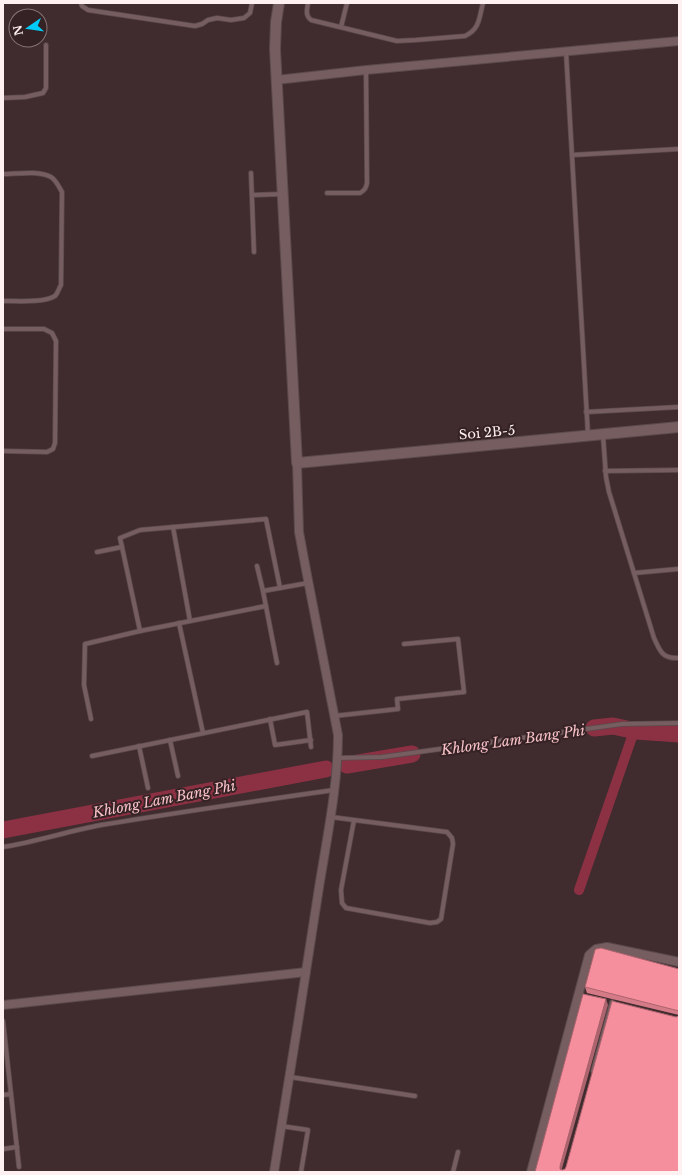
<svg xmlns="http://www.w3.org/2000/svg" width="682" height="1175" font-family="'Libre Baskerville',serif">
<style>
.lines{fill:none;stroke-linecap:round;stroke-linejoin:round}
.canal{stroke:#8c3143;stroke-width:10}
.river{stroke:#8c3143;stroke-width:17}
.service-casing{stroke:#5a494b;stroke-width:5.5}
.minor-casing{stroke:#5a494b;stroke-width:10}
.tertiary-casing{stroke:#5a494b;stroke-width:12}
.service{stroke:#755d60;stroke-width:4}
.minor{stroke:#755d60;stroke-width:8}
.tertiary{stroke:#755d60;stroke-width:10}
.wall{fill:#d47b87}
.shaded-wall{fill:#ac646e}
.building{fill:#f68f9d;stroke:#ac646e}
.labels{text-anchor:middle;stroke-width:4;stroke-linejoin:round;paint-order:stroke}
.street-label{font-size:13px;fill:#fff1f2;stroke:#352224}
.water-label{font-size:14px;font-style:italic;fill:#f9c3c9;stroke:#352224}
</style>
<rect width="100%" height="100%" fill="#402b2e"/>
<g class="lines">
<polyline class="canal" points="579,890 632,737 636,731"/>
<g class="river">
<polyline points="594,728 613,726 636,731 679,734"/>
<polyline points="347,765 412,754"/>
<polyline points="3,830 326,769"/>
</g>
<g class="service-casing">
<g id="service">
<polyline points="81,3 82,6 88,10 195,26 202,24 208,20 217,18 231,20 244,18 250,13 252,3"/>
<path d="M308,3C307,10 305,15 311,20L397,41L416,40L465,36C480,29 479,18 483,3"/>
<polyline points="341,27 347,3"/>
<polyline points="566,51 588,435"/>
<polyline points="3,98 25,97 43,93 46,88 46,45"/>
<polyline points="572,155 679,149"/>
<polyline points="251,173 254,252"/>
<path d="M3,174C17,174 38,170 51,177C56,180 59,187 62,192L61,285C59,288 58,293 55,296C44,303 17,301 3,301"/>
<path d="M327,193H360C365,190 366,188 367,183L366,70"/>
<polyline points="252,195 282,194"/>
<polyline points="3,329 44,329 52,333 56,341 55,443 53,449 47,452 3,451"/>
<polyline points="586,412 679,407"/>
<path d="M603,435L606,477L609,492L654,638C660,651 662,659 679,658"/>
<polyline points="605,471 679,470"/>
<polyline points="173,527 190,621"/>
<polyline points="122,547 140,631"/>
<polyline points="97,552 122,547 120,538 140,530 266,519 280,588"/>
<polyline points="257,566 263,591 277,663"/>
<polyline points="634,573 678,569"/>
<polyline points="263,591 308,583"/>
<polyline points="179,623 203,733"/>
<polyline points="334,716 398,709 397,699 464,692 458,639 404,644"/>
<polyline points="91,719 84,685 85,644 140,631 266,606"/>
<polyline points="270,719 275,745 311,740"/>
<polyline points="170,740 178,776"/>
<polyline points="139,746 148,788"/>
<polyline points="92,756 307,712 311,747"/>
<polyline points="338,758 382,757 622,724 679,723"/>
<polyline points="331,817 447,832 452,838 453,844 441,919 437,922 430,923 346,908 342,903 341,890 354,820"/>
<path d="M3,847C36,842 68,831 101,825C179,812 256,801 334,790"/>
<polyline points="3,1021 19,1167"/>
<polyline points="593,1071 612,1002"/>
<polyline points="290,1077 415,1096"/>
<polyline points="3,1095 11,1094"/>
<polyline points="281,1126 308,1130 301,1172"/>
<polyline points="3,1149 17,1147"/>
<polyline points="453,1172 458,1152"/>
</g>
</g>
<g class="minor-casing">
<g id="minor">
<polyline points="276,80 366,70 679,41"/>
<polyline points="3,1005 306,972"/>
<path d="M274,1172C289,1079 304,987 318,894C326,842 338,788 338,735L307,575L299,532L297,463"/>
<polyline points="531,1172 589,955 596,949 607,947 679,962"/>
</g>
</g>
<g class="tertiary-casing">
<polyline id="tertiary" points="279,3 276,22 275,49 297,463 679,427"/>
</g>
<use href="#service" class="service"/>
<use href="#minor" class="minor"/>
<use href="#tertiary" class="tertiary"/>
</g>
<polygon class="wall" points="679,969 679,1015 587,993 585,987"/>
<polygon class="shaded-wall" points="606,999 608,1005 561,1172 560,1166"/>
<g class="building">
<polygon points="601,948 679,969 679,1011 585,987 595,950 596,949"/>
<polygon points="583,994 606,999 560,1166 560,1169 562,1170 565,1169 566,1167 612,1001 676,1017 679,1016 679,1172 535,1172"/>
</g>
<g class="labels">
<g class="street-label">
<text transform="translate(487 432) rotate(-5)" y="5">Soi 2B-5</text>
</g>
<g class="water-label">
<text transform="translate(513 740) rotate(-8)" y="5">Khlong Lam Bang Phi</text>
<text transform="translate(164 799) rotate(-11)" y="5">Khlong Lam Bang Phi</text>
</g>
</g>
<rect width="682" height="1175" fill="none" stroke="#fff1f2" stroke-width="8"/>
<g transform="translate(28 28) rotate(257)"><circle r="19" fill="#352224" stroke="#867576"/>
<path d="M0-3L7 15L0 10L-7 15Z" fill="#00cbf8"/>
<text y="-6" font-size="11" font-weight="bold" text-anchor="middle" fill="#fff1f2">N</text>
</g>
</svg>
